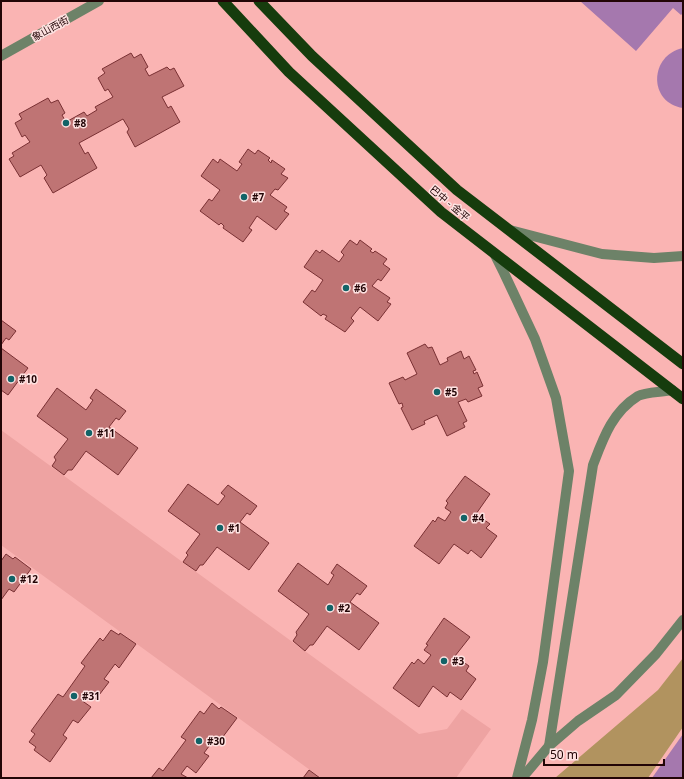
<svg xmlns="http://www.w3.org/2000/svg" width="684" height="779" font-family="'Noto Sans','Noto Sans SC',sans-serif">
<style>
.built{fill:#eea3a2}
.green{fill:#b1935f}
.water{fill:#a578ae}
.building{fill:#bf7474;stroke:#793033}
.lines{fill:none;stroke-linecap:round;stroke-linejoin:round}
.tertiary{stroke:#6d8268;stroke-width:10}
.trunk{stroke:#163c0d;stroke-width:11}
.poi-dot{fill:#126367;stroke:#fee2e1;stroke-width:1.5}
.labels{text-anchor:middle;stroke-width:3;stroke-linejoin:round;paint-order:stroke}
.street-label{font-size:10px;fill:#220506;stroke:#fee2e1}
.poi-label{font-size:10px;font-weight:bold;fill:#220506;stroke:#fee2e1;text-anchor:start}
</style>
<rect width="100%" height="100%" fill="#fab4b3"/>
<polygon class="built" points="1,430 419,734 447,729 462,709 491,729 456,778 321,778 1,545"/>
<polygon class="green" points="683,658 683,727 648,778 555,778 658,690"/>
<g class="water">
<polygon points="580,1 683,1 683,13 681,15 673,8 636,51"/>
<path d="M683,48V108C648,103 649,55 683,48Z"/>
<polygon points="683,734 683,778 652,778"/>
</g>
<g class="building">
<polygon points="131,53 134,58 141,54 148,67 145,69 149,76 167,67 170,70 174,68 184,86 162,97 168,108 171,106 180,122 135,147 127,132 129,129 123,119 79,143 85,154 88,152 97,168 53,193 44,178 47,175 41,165 20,177 9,159 14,156 12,153 30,142 25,135 22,137 15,123 22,119 19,114 48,98 51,103 58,100 65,113 62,115 66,122 84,112 87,116 97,110 95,107 113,97 108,89 105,91 98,78 105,73 102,69"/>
<polygon points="248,149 255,154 258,150 270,158 268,160 271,163 272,160 285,169 281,174 288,178 278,190 275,189 270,195 287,207 284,211 289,214 276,230 257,216 249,228 252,230 243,242 223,228 224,226 221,223 219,225 200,211 209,199 212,201 220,190 201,176 213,159 218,163 220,159 237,171 242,164 239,162"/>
<polygon points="350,240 357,245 360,240 372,249 370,251 373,253 375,251 387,259 383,264 390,269 381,281 378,279 372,286 390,298 387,302 391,304 378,321 360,307 351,318 354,321 345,332 325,319 327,316 323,314 321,316 303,302 312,290 315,292 323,280 304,267 316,250 320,253 322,250 339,262 344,255 341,252"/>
<polygon points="1,320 16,331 9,340 6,338 1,345"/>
<polygon points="425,344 428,348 432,347 440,365 448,361 447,358 461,351 464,359 469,356 476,370 473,371 474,374 477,372 483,386 478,388 482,396 468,402 466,399 458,402 467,421 463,423 465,427 447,436 437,415 424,421 425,424 412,430 401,408 403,407 402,403 399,404 389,383 403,377 405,380 417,374 407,353"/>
<polygon points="1,348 28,368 8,395 1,390"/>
<polygon points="57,388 86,410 93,400 90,398 96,389 126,411 119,420 116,418 109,427 138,448 118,475 86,451 72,470 68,470 64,475 52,466 56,460 54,457 68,439 37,416"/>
<polygon points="465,476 490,494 476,514 490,524 486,528 497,536 481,558 471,550 468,554 454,544 439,564 414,546 433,520 435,522 438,517 445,521 451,512 445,508 448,503 446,501"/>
<polygon points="188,484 218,505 225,496 221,493 228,485 257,506 250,515 247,513 240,522 269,543 249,570 217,547 203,565 200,565 196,571 183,562 188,555 186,553 200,534 168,511"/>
<polygon points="6,554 13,559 15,557 31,569 14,592 9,589 1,600 1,561"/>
<polygon points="298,563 328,585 334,575 331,573 337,564 367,586 360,595 357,593 350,602 379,623 359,650 327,626 313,645 310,645 305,651 293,641 297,635 296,632 309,614 278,591"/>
<polygon points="444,618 470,637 455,656 469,666 466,671 476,679 461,700 450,692 447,697 433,686 419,707 393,688 412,662 414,664 418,659 424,664 431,655 424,650 428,645 426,644"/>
<polygon points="111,630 119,635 120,633 136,644 119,668 115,664 104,679 109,682 96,699 87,692 81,700 91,707 78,723 73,720 63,735 67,738 50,762 34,750 36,747 29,742 35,734 31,731 58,694 63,697 85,666 81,663 100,638 103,641"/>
<polygon points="212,703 219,709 221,707 237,718 219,742 215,738 204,753 209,756 196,773 187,766 181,774 188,778 151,778 159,768 163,771 186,740 181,737 200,711 204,714"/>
<polygon points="309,770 320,778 303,778"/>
</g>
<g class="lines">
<g class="tertiary">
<polyline points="1,56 99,1"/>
<polyline points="510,230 602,254 654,258 683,256"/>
<polyline points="494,253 504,273 535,339 556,398 569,471 543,662 532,720 517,778"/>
<path d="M549,746L593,465C603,439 612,412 638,396C645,392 663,392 672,390"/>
<polyline points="522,778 549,746 578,721 616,695 656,654 683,620"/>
</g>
<g class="trunk">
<polyline points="223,1 289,72 441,212 683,399"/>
<polyline points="259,1 312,56 457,190 683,364"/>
</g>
</g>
<g class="poi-dot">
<circle cx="66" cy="123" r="4"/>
<circle cx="244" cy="197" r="4"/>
<circle cx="346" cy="288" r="4"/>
<circle cx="11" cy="379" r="4"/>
<circle cx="437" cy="392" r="4"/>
<circle cx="89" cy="433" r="4"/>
<circle cx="464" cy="518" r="4"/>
<circle cx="220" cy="528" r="4"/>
<circle cx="12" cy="579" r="4"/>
<circle cx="330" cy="608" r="4"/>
<circle cx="444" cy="661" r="4"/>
<circle cx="74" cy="696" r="4"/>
<circle cx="199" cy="741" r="4"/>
</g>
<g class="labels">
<g class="street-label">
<text transform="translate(50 28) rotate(-29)" y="4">象山西街</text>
<text transform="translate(450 203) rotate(40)" y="4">巴中 - 金平</text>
</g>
<g class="poi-label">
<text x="74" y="127">#8</text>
<text x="252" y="201">#7</text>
<text x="354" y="292">#6</text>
<text x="19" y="383">#10</text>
<text x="445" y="396">#5</text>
<text x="97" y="437">#11</text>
<text x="472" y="522">#4</text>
<text x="228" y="532">#1</text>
<text x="20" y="583">#12</text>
<text x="338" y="612">#2</text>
<text x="452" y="665">#3</text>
<text x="82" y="700">#31</text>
<text x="207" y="745">#30</text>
</g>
</g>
<rect width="684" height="779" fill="none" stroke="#220506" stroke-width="4"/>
<path d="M544 759v6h120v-6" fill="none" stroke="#220506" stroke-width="2"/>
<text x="550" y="759" font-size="12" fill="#220506" stroke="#fee2e1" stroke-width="3" paint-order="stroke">50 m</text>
</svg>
